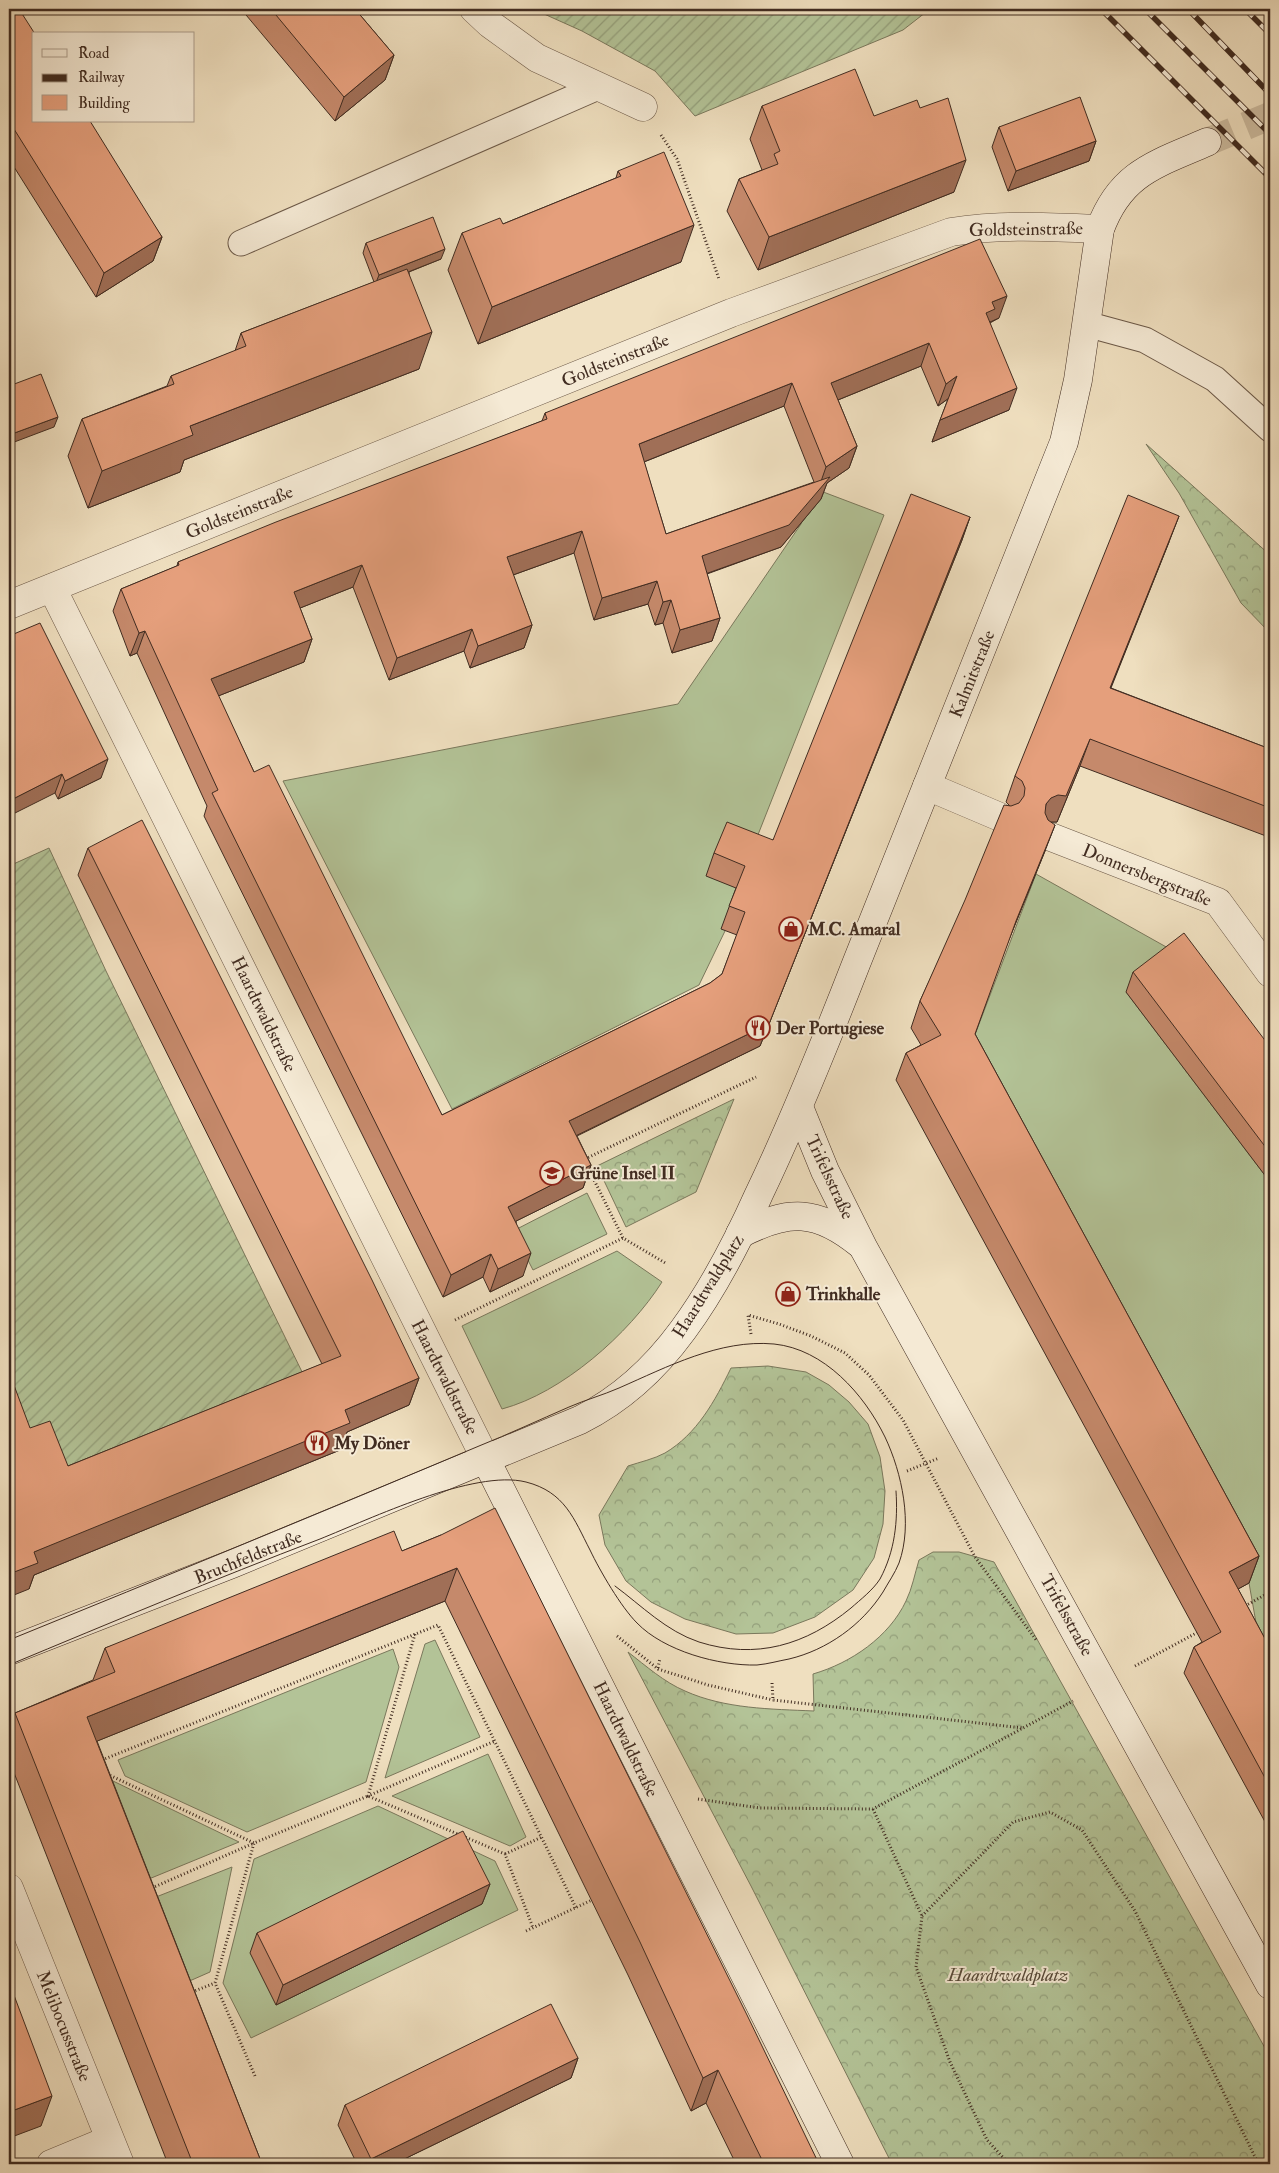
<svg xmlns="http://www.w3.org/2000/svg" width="1279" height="2173" font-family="'IM FELL Double Pica',serif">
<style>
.grass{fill:#b3c397;stroke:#7a785c}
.forest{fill:url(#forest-crowns);stroke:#7a785c}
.garden{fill:url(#garden-furrows);stroke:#7a785c}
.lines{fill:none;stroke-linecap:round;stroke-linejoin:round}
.secondary-tunnel{stroke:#ccbb9f;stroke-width:28;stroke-dasharray:28 14;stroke-linecap:butt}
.lane-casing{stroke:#6c5948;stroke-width:27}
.street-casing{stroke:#6c5948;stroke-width:29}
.secondary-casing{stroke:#412c21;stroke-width:29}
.path{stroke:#412c21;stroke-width:3;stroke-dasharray:1 2.5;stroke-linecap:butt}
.lane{stroke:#f5ead5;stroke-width:25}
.street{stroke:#f5ead5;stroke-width:28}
.secondary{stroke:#f5ead5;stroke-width:28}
.tram{stroke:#412c21;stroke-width:1}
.rail-casing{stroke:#412c21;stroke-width:5.5}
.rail{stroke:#f5ead5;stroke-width:4;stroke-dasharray:11;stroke-linecap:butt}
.wall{fill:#c5896b;stroke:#412c21;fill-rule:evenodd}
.shaded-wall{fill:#a06f57;stroke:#412c21}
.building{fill:#e59f7c;stroke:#412c21}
.labels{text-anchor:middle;stroke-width:4;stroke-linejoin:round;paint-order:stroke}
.street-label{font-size:18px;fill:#412c21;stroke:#f5ead5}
.poi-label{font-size:18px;font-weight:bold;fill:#412c21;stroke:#f5ead5;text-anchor:start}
.park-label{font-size:18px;font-style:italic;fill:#584a39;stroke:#f5ead5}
</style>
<defs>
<pattern id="forest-crowns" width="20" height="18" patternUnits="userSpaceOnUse" patternTransform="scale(1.25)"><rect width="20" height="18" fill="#b3c397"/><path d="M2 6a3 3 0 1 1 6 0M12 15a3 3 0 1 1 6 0" fill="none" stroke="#939f7b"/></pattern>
<pattern id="garden-furrows" width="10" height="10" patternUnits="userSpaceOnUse" patternTransform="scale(1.25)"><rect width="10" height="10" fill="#b3c397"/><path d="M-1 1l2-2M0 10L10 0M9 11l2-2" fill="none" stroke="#939f7b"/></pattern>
</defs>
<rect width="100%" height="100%" fill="#efdfbf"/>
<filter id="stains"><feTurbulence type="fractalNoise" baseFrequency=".004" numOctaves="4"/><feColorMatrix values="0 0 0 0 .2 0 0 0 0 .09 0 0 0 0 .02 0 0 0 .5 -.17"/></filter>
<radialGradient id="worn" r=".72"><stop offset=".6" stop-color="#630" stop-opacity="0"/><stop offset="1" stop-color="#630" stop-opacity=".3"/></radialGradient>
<g class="grass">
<polygon points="818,490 884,515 737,888 725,931 699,985 452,1109 283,781 678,704 801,524"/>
<polygon points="1036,874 1177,953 1126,992 1270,1182 1270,1656 1258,1634 1249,1583 973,1040"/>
<polygon points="587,1193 607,1234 533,1270 513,1231"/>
<path d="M617,1251L662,1282C629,1334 562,1393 502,1409L462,1326Z"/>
<polygon points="435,1640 480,1737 385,1778 425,1644"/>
<polygon points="393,1649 399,1667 366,1782 247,1832 125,1776 118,1760"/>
<polygon points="488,1754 526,1837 510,1846 392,1796"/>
<polygon points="113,1781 239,1842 144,1881 102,1785"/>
<polygon points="378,1806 495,1861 518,1910 251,2038 223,1983 254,1859"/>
<polygon points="232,1867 210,1972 185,1983 151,1899"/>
</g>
<g class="forest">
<polygon points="1146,444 1270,555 1270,633 1241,603 1179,493"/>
<polygon points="734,1099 696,1192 626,1227 597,1166"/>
<path d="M768,1366L806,1372L829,1385L849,1402L868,1424L880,1457L885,1491L883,1524L874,1558L853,1590L815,1617L773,1633L736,1634L685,1619L651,1602L626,1581L605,1545L599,1515L628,1466C640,1462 654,1459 665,1453C697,1434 715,1401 731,1368Z"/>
<path d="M933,1552H959L994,1562L1270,2057V2164H892L751,1886L628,1652C646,1666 664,1682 685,1691C725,1709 771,1709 814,1711L813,1674C851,1663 889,1637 906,1601C912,1589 915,1573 919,1560Z"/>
</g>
<g class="garden">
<polygon points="533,9 930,9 903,30 695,116 655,71 582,31"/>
<polygon points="49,848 106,971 305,1378 62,1477 30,1441 9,1387 9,866"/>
</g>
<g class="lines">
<polyline class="secondary-tunnel" points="1207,142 1270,116"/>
<g class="lane-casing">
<g id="lane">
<polyline points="241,243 598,87"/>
<polyline points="1086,324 1145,340 1215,379 1270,429"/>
</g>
</g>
<g class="street-casing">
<g id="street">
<polyline points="474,9 490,24 537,58 643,107"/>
<polyline points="52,588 486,1460"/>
<path d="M9,605L731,313L951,232C1001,224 1049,227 1100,229"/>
<polyline points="927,786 1000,817"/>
<polyline points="1051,837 1218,902 1270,973"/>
<polyline points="9,1888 120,2164"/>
<polyline points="51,2164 109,2140"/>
</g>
</g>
<g class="secondary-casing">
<g id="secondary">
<polyline points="799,1107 825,1171 863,1247 1270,1985"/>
<path d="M740,1234C789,1209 817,1209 860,1244"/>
<polyline points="486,1460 840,2164"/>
<path d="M9,1651L232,1564L580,1420C622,1399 656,1367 683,1330C714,1288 738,1241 759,1194C795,1119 826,1041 856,964C926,790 995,616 1064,442L1078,380L1100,229C1121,172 1157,164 1207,142"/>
</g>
</g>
<g class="path">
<polyline points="661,135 677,159 719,279"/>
<polyline points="585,1159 756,1077"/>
<polyline points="588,1168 623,1238 667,1264"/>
<polyline points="455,1320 623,1238"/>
<polyline points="751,1334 748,1315 779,1324 811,1336 845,1353 869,1375 903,1420 975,1557 1037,1641"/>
<polyline points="907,1471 939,1458"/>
<polyline points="1245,1606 1270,1592"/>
<polyline points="415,1634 368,1796 495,1741"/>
<polyline points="617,1636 658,1669 708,1685 773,1700"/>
<polyline points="1135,1666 1200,1631"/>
<polyline points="658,1668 660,1658"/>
<polyline points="772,1683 773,1700 1023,1728"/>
<polyline points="102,1760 438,1625 576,1908"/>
<polyline points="107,1774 254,1843 152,1888"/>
<polyline points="698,1799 760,1808 873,1809 1073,1701"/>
<polyline points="873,1809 922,1916 916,1967 950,2062 987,2140 1009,2164"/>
<polyline points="505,1854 542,1837"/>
<polyline points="922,1916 1013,1822 1050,1812 1082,1830 1135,1911 1257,2161 1257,2164"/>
<polyline points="526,1931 592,1900"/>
<polyline points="192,1992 215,1983"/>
<polyline points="255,2076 215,1983 254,1843 368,1796 505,1854 533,1928"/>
</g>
<use href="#lane" class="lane"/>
<use href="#street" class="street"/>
<use href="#secondary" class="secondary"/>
<g class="tram">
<path d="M615,1586C642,1606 666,1631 699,1642C756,1660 806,1645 851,1608C860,1600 873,1590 880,1579C895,1551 898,1521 896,1491"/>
<path d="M9,1640C166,1576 323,1512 479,1446C509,1434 539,1420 569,1407C585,1400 603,1395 619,1388C667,1367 720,1339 774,1344C824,1349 864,1394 885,1437C902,1473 913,1524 899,1563C895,1573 888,1583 883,1592C862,1625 827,1650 789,1659C778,1661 768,1664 757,1665C719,1666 664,1651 637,1623C621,1607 600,1571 590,1550C574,1519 565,1492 526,1482C474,1469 370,1519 320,1539C215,1579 112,1622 9,1665"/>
</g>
<g class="rail-casing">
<g id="rail">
<polyline points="1101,9 1270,178"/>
<polyline points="1145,9 1270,134"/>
<polyline points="1188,9 1270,94"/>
<polyline points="1245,9 1270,34"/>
</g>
</g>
<use href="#rail" class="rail"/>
</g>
<g class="wall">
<polygon points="9,9 162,237 153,261 96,297 9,159"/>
<polygon points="241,9 355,9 394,55 385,80 335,121"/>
<polygon points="762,106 874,116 954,192 758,270 727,211 739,179 762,170 750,139"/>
<polygon points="999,127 1096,141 1089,161 1008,191 992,147"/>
<polygon points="618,171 681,262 478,344 448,270 462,233 503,224 616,178"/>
<polygon points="366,243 441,259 409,272 419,369 184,460 180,472 88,508 68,456 82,419 167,386 171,376 235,351 241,333 374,282 363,253"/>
<path d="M999,318L990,323L1009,410L932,442L948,399L938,406L921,366L838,400L857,446L849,468L827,483L821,499L781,547L707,574L720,618L712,641L672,653L663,623L655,625L648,604L594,620L574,553L513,575L532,625L524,648L470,668L464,651L389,680L353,587L300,608L312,639L304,662L218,696L254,772L442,1115L710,983L722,974L737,935L721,929L736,888L706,876L714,853L773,840L970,517L962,540L760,1046L577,1136L591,1165L583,1188L516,1221L523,1276L490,1292L483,1277L443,1297L204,816L207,806L137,653L130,656L113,611L121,589L177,566L178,562L542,421L545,413ZM784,406L814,482L666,534L644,462Z"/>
<polygon points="1169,542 1111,688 1270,749 1270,825 1266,836 1080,766 1057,822 1051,822 1045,851 1007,944 975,1034 1259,1556 1249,1583 1238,1589 1270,1648 1270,1831 1184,1673 1194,1647 1202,1642 896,1080 906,1053 921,1045 911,1028 920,1001 1010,806 1006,802 1015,776"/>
<polygon points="9,636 101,778 58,799 55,793"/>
<polygon points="88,848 419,1378 409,1405 347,1432 340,1450 34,1575 29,1589 30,1428 68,1466 322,1364 78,875"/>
<polygon points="1133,972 1270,1047 1270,1182 1126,992"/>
<polygon points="441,1535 819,2164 736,2164 706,2103 691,2111 628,1975 445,1601 97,1741 262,2164 168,2164 9,1760 9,1729 15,1713 93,1680 105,1648 402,1551"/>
<polygon points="490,1884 482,1904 276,2005 250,1953 257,1933"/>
<polygon points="578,2058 571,2078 394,2164 357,2164 338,2125 345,2105"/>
</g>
<g class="shaded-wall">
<polygon points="394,55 385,80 335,121 344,97"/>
<polygon points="1096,141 1089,161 1008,191 1016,171"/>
<polygon points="966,160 954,192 758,270 769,237"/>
<polygon points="694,225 681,262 478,344 492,307"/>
<polygon points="162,237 153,261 96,297 104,273"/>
<polygon points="445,249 441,259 375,285 379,275"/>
<polygon points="1007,296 999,318 990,322 987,332 986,313 992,302"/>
<polygon points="432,332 419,369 184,460 180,472 88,508 102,471 190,426"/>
<polygon points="929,343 921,366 823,406 831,383"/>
<polygon points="957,376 949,398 938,406 946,384"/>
<polygon points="792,383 784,406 631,467 639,444"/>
<polygon points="1017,388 1009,410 932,442 940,420"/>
<polygon points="58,417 54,427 9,444 9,435"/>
<polygon points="857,446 849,468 827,483 821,499 781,547 694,578 702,556 818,490 826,467"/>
<polygon points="1179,516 1169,542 1100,714 1110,688"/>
<polygon points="970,517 962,540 760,1046 561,1143 569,1121 769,1024"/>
<polygon points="582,531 574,553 499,580 507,557"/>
<polygon points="362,565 353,587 285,614 294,592"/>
<polygon points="657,581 648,604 594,620 602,598"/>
<polygon points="671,600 663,623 655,625 663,602"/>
<polygon points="720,618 712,641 672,653 680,630"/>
<polygon points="532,625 524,648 470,668 478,646"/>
<polygon points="472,629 464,651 389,680 397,658"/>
<polygon points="145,631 137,653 130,656 139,633"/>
<polygon points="312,639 304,662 203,702 211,679"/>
<polygon points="1090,739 1080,766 1057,822 1048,822 1041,825 1046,804"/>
<polygon points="108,759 101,778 58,799 65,781"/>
<polygon points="62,774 55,793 9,816 9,801"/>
<polygon points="1055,825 1045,851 1006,947 1016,921"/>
<polygon points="591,1165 583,1188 500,1229 508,1207"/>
<polygon points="531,1253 523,1276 490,1292 498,1269"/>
<polygon points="491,1254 483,1277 443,1297 451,1275"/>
<polygon points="419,1378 409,1405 347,1432 340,1450 34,1575 29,1589 9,1597 9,1574 34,1552 345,1410"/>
<polygon points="1259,1556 1249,1583 1220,1599 1229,1572"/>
<polygon points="457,1568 445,1601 75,1750 87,1717"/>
<polygon points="490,1884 482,1904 276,2005 283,1985"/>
<polygon points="578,2058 571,2078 394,2164 370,2164 371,2159"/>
<polygon points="718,2070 706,2103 691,2111 703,2078"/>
<polygon points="52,2096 41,2126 9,2138 9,2112"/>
</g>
<g class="building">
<polygon points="9,9 19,9 35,34 34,34 34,121 90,121 162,237 104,273 9,121"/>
<polygon points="271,9 355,9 394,55 344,97"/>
<polygon points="855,69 874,116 917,100 920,108 948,98 966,160 769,237 739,179 778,164 774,154 780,151 762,106"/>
<polygon points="1080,97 1096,141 1016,171 999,127"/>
<polygon points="664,152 694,225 492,307 462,233 500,218 503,224 621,176 618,171"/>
<polygon points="433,217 445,249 379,275 366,243"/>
<polygon points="980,239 1007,296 992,302 995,309 986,313 1017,388 940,420 957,376 946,384 929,343 831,383 857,446 826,467 792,383 639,444 666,534 830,477 789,525 702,556 720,618 680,630 671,600 663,602 657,581 602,598 582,531 507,557 532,625 478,646 472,629 397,658 362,565 294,592 312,639 211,679 254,772 269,765 442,1115 710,983 722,974 745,912 729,906 745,866 714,853 727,822 773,840 911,494 970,517 769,1024 569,1121 591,1165 508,1207 531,1253 498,1269 491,1254 451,1275 212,793 218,790 145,631 139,633 121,589 179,565 178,562 276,522 547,419 545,413"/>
<polygon points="407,269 432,332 190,426 193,435 102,471 82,419 174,384 171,376 246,346 241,333"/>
<polygon points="41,374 58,417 9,435 9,386"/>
<polygon points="1128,495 1179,516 1110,688 1270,749 1270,808 1090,739 1066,796 1058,795 1051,798 1046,804 1045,813 1048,820 1055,825 1016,921 975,1034 1259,1556 1229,1572 1270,1648 1270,1787 1194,1647 1221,1632 906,1053 941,1035 920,1001 965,900 1004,805 1011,806 1019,803 1024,796 1025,788 1022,781 1015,776"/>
<polygon points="40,623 108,759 65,781 62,774 9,801 9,636"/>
<polygon points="142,820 372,1280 419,1378 345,1410 350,1423 34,1552 38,1563 9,1574 9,1372 30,1428 50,1421 68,1466 341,1356 88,848"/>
<polygon points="1184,933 1270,1047 1270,1153 1133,972"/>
<polygon points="495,1508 747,2015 819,2164 764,2164 718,2070 703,2078 640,1942 457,1568 87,1717 262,2164 193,2164 15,1713 115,1672 105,1648 394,1531 402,1551 441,1535"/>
<polygon points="463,1831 490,1884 283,1985 257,1933"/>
<polygon points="9,1982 52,2096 9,2112"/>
<polygon points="551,2004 578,2058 371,2159 345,2105"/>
</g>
<defs>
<g id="shop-ring" transform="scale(1.25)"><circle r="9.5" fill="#f5ead5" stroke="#8f2418" stroke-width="1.5"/><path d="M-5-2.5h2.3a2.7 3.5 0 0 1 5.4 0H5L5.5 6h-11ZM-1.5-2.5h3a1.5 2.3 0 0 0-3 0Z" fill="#8f2418"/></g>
<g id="restaurant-ring" transform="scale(1.25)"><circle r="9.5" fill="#f5ead5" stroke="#8f2418" stroke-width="1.5"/><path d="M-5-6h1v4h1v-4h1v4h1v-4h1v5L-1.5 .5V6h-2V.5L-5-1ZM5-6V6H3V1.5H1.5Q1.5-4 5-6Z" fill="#8f2418"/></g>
<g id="school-ring" transform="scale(1.25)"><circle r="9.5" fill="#f5ead5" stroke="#8f2418" stroke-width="1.5"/><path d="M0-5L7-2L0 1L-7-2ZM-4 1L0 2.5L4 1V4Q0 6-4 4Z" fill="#8f2418"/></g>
</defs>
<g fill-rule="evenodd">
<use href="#shop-ring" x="791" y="929"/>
<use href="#restaurant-ring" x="758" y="1028"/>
<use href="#school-ring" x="552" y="1173"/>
<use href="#shop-ring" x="788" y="1294"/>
<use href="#restaurant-ring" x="317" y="1443"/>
</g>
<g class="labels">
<g class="street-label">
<text transform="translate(1026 229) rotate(-1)" y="6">Goldsteinstraße</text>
<text transform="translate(615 360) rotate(-22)" y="6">Goldsteinstraße</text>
<text transform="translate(239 512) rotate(-22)" y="6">Goldsteinstraße</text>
<text transform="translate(972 674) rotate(-68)" y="6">Kalmitstraße</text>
<text transform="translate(1147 875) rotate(22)" y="6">Donnersbergstraße</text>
<text transform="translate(264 1014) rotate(64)" y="6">Haardtwaldstraße</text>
<text transform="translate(830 1177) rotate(65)" y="6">Trifelsstraße</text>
<text transform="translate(708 1286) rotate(-58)" y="6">Haardtwaldplatz</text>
<text transform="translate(445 1377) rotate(63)" y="6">Haardtwaldstraße</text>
<text transform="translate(248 1557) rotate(-22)" y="6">Bruchfeldstraße</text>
<text transform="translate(1067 1615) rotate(61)" y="6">Trifelsstraße</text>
<text transform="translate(626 1739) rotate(64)" y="6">Haardtwaldstraße</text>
<text transform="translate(64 2026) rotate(68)" y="6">Melibocusstraße</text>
</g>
<g class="poi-label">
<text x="808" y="935">M.C. Amaral</text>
<text x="776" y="1034">Der Portugiese</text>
<text x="570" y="1179">Grüne Insel II</text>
<text x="806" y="1300">Trinkhalle</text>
<text x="334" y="1449">My Döner</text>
</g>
<g class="park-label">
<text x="1008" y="1981">Haardtwaldplatz</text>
</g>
</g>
<rect width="1279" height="2173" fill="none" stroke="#efdfbf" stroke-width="30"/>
<rect x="10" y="10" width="1259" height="2153" fill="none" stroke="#412c21" stroke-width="2.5"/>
<rect x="15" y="15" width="1249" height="2143" fill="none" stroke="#412c21"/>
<rect x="32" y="32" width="162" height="90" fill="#f5ead5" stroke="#ad9e8d"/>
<rect x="42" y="49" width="25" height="8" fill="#f5ead5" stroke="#ad9e8d"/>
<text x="78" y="58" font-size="15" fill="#412c21">Road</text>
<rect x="42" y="74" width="25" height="8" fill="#412c21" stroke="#ad9e8d"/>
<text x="78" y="82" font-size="15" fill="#412c21">Railway</text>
<rect x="42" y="95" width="25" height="15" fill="#e59f7c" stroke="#ad9e8d"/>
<text x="78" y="108" font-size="15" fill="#412c21">Building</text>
<rect width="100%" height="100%" filter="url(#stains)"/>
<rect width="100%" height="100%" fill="url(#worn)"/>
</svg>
